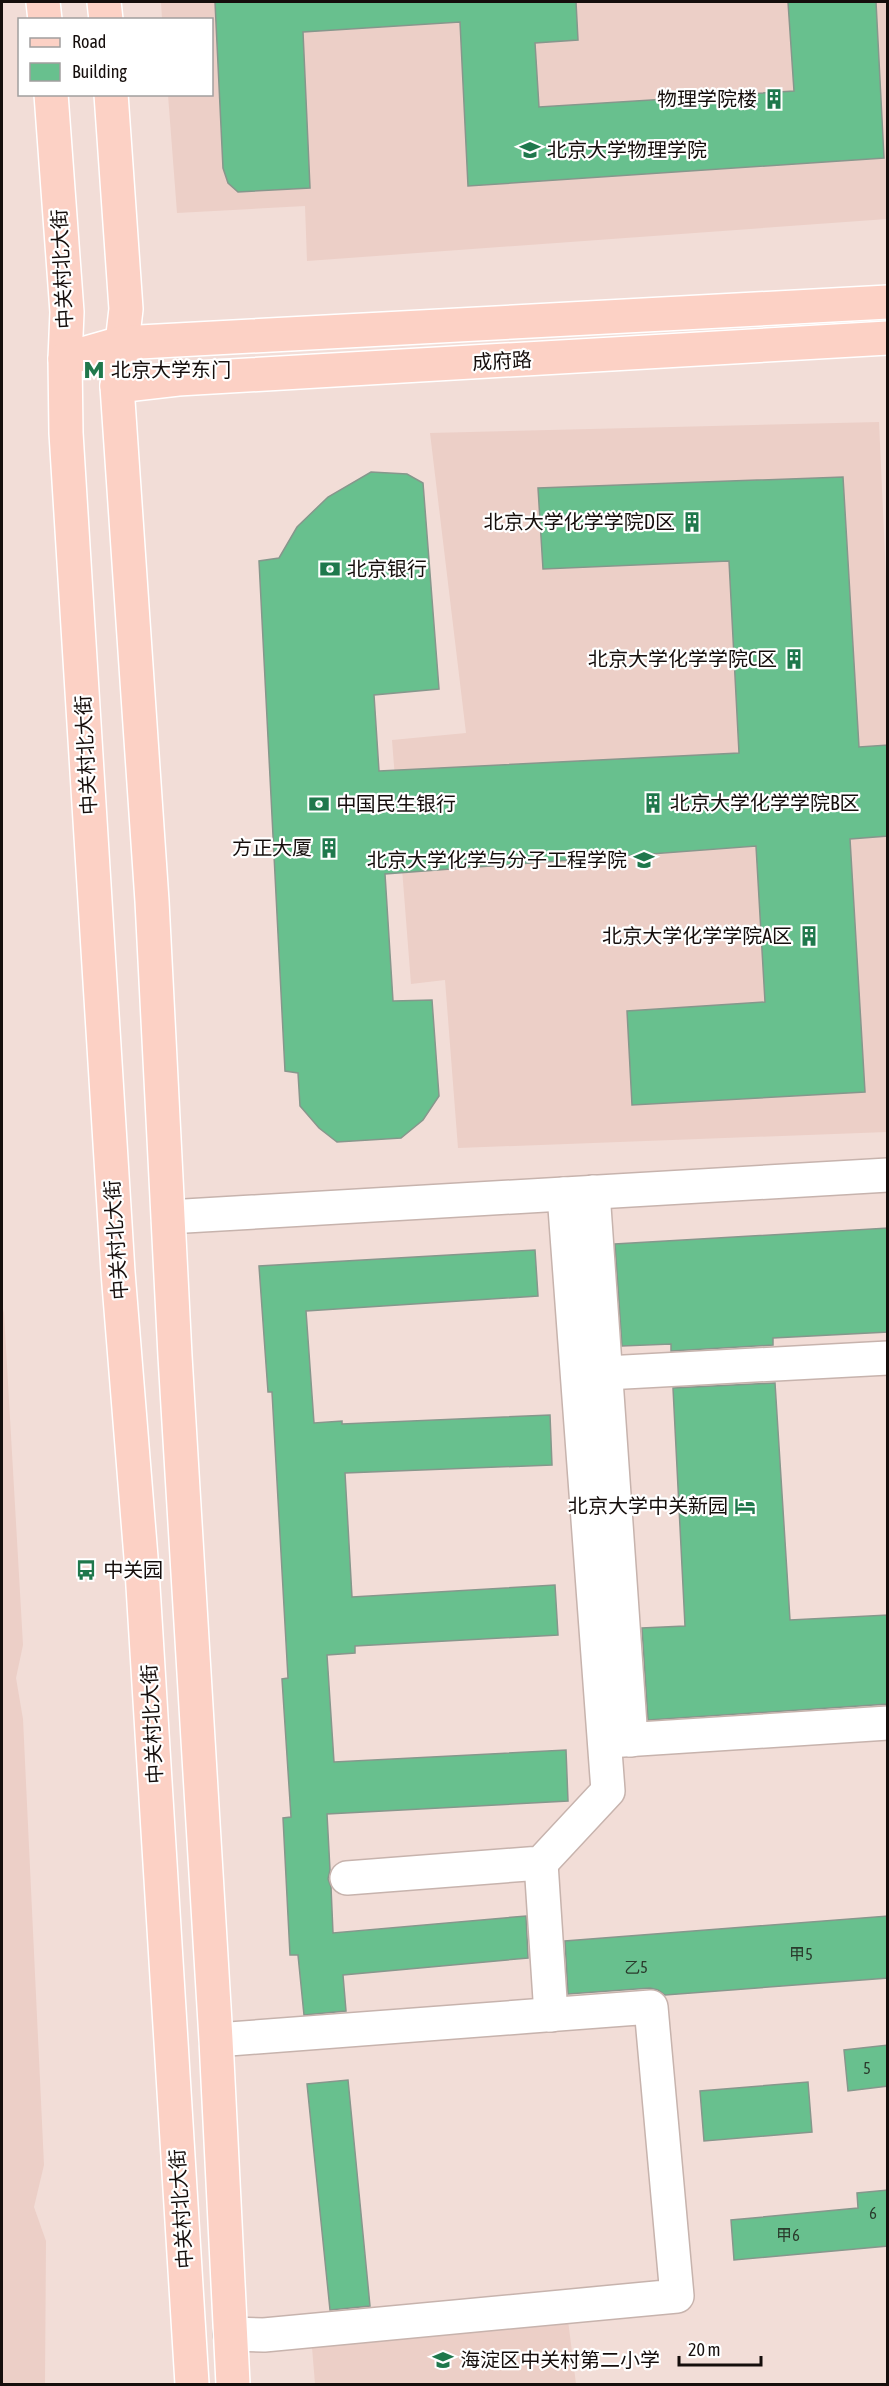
<svg xmlns="http://www.w3.org/2000/svg" width="889" height="2386" font-family="'Asap Condensed','Noto Sans SC',sans-serif">
<style>
.built{fill:#eccfc7}
.building{fill:#68c08e;stroke:#86978c;stroke-width:1.5}
.lines{fill:none;stroke-linecap:round;stroke-linejoin:round}
.minor-casing{stroke:#c7b3ad;stroke-width:36}
.major-casing{stroke:#fff;stroke-width:36}
.minor{stroke:#fff;stroke-width:33}
.major{stroke:#fcd1c5;stroke-width:33}
.labels{text-anchor:middle;stroke-width:4.5;stroke-linejoin:round;paint-order:stroke}
.number-label{font-size:16px;fill:#2a3a2c}
.poi-label{font-size:20px;fill:#150e0c;stroke:#fff;text-anchor:end}
.street-label{font-size:20px;fill:#150e0c;stroke:#fff}
</style>
<rect width="100%" height="100%" fill="#f2ddd7"/>
<g class="built">
<polygon points="161,2 887,2 887,219 307,261 305,206 177,213 168,95 212,94 212,20 162,19"/>
<polygon points="879,422 888,621 887,1132 458,1148 445,980 411,984 392,740 466,733 430,433"/>
<polygon points="2,1305 4,1313 23,1645 16,1678 23,1719 44,2165 34,2207 46,2241 45,2384 2,2384"/>
<polygon points="567,2312 576,2384 315,2384 311,2335"/>
</g>
<g class="building">
<polygon points="215,2 576,2 578,40 535,43 539,107 794,91 788,2 876,2 884,158 468,186 460,22 303,32 310,188 238,192 228,183 223,168"/>
<polygon points="371,472 407,474 423,483 439,689 374,695 379,771 739,753 729,561 543,569 538,488 843,477 859,747 888,745 888,836 850,839 865,1092 632,1105 627,1011 765,1002 756,846 385,874 393,1001 432,1000 439,1096 423,1120 401,1138 337,1142 319,1128 300,1106 298,1073 285,1071 259,561 279,558 297,527 328,497"/>
<polygon points="888,1228 888,1332 773,1338 773,1345 671,1351 671,1344 622,1346 615,1244"/>
<polygon points="535,1250 538,1296 306,1311 314,1423 342,1421 342,1424 550,1415 552,1465 345,1473 352,1597 555,1585 558,1635 355,1646 355,1653 327,1655 334,1762 566,1750 568,1801 327,1814 330,1870 328,1879 331,1887 333,1933 526,1916 528,1958 343,1975 346,2011 304,2015 298,1955 290,1955 283,1818 291,1817 282,1679 288,1678 272,1392 268,1392 259,1266"/>
<polygon points="775,1383 790,1620 888,1615 888,1704 648,1720 642,1628 685,1626 673,1388"/>
<polygon points="888,1916 888,1978 665,1995 658,1990 650,1988 568,1994 565,1941"/>
<polygon points="888,2045 888,2086 848,2091 844,2050"/>
<polygon points="348,2080 370,2306 330,2310 307,2084"/>
<polygon points="808,2082 812,2132 704,2141 700,2091"/>
<polygon points="888,2190 888,2246 734,2260 731,2220 858,2208 857,2193"/>
</g>
<g class="lines">
<g class="minor-casing">
<g id="minor">
<polyline points="593,1192 631,1740"/>
<polyline points="168,1217 888,1175"/>
<polyline points="606,1373 888,1358"/>
<polyline points="608,1741 888,1723"/>
<polyline points="541,1863 551,2015"/>
<polyline points="347,1878 541,1863 608,1791 564,1194"/>
<polyline points="216,2040 651,2007 677,2296 264,2335 230,2334"/>
</g>
</g>
<g class="major-casing">
<g id="major">
<polyline points="43,2 45,20"/>
<polyline points="104,2 106,20"/>
<polyline points="51,94 67,312 65,359 66,433 118,1272 142,1570 192,2384"/>
<polyline points="111,94 126,309 117,386 152,901 175,1356 216,2040 233,2384"/>
<polyline points="65,359 121,343 888,302"/>
<polyline points="117,386 178,379 888,338"/>
</g>
</g>
<use href="#minor" class="minor"/>
<use href="#major" class="major"/>
</g>
<defs>
<g id="building-bare" transform="scale(1.62)"><path d="M-4-6H4V6H1V3H-1V6H-4ZM-2.5-4.3h1.7v1.8h-1.7ZM.8-4.3h1.7v1.8H.8ZM-2.5-1h1.7V.8h-1.7ZM.8-1h1.7V.8H.8Z" fill="#1f784c" stroke="#fff" stroke-width="2.5" paint-order="stroke"/></g>
<g id="university-bare" transform="scale(1.62)"><path d="M0-5L7-2L0 1L-7-2ZM-4 1L0 2.5L4 1V4Q0 6-4 4Z" fill="#1f784c" stroke="#fff" stroke-width="2.5" paint-order="stroke"/></g>
<g id="metro-bare" transform="scale(1.62)"><path d="M-5.5 5V-5H-3L0 0L3-5H5.5V5H3V-.5L0 4L-3-.5V5Z" fill="#1f784c" stroke="#fff" stroke-width="2.5" paint-order="stroke"/></g>
<g id="bank-bare" transform="scale(1.62)"><path d="M-6-4H6V4H-6ZM0-2.3a2.3 2.3 0 1 0 0 4.6a2.3 2.3 0 1 0 0-4.6Z" fill="#1f784c" stroke="#fff" stroke-width="2.5" paint-order="stroke"/></g>
<g id="hotel-bare" transform="scale(1.62)"><path d="M-6-4.5h1.5V1H6V5H4.5V3h-9V5H-6ZM-4 0a1.8 1.8 0 1 1 3.6 0ZM.5 0V-2.5h3Q6-2.5 6 0Z" fill="#1f784c" stroke="#fff" stroke-width="2.5" paint-order="stroke"/></g>
<g id="bus-bare" transform="scale(1.62)"><path d="M-5-6H5V4H4V6H2V4H-2V6H-4V4H-5ZM-3.5-4V0h7V-4ZM-3.5 1.2v1.5H-2V1.2ZM2 1.2v1.5H3.5V1.2Z" fill="#1f784c" stroke="#fff" stroke-width="2.5" paint-order="stroke"/></g>
<g id="school-bare" transform="scale(1.62)"><path d="M0-5L7-2L0 1L-7-2ZM-4 1L0 2.5L4 1V4Q0 6-4 4Z" fill="#1f784c" stroke="#fff" stroke-width="2.5" paint-order="stroke"/></g>
</defs>
<g fill-rule="evenodd">
<use href="#building-bare" x="774" y="99"/>
<use href="#university-bare" x="530" y="150"/>
<use href="#metro-bare" x="94" y="370"/>
<use href="#building-bare" x="692" y="522"/>
<use href="#bank-bare" x="330" y="569"/>
<use href="#building-bare" x="794" y="659"/>
<use href="#building-bare" x="653" y="803"/>
<use href="#bank-bare" x="319" y="804"/>
<use href="#building-bare" x="329" y="848"/>
<use href="#university-bare" x="644" y="860"/>
<use href="#building-bare" x="809" y="936"/>
<use href="#hotel-bare" x="745" y="1506"/>
<use href="#bus-bare" x="86" y="1570"/>
<use href="#school-bare" x="443" y="2360"/>
</g>
<g class="labels">
<g class="number-label">
<text x="801" y="1960">甲5</text>
<text x="636" y="1973">乙5</text>
<text x="867" y="2074">5</text>
<text x="873" y="2219">6</text>
<text x="788" y="2241">甲6</text>
</g>
<g class="poi-label">
<text x="757" y="106">物理学院楼</text>
<text x="547" y="157" text-anchor="start">北京大学物理学院</text>
<text x="111" y="377" text-anchor="start">北京大学东门</text>
<text x="675" y="529">北京大学化学学院D区</text>
<text x="347" y="576" text-anchor="start">北京银行</text>
<text x="777" y="666">北京大学化学学院C区</text>
<text x="670" y="810" text-anchor="start">北京大学化学学院B区</text>
<text x="336" y="811" text-anchor="start">中国民生银行</text>
<text x="312" y="855">方正大厦</text>
<text x="627" y="867">北京大学化学与分子工程学院</text>
<text x="792" y="943">北京大学化学学院A区</text>
<text x="728" y="1513">北京大学中关新园</text>
<text x="103" y="1577" text-anchor="start">中关园</text>
<text x="460" y="2367" text-anchor="start">海淀区中关村第二小学</text>
</g>
<g class="street-label">
<text transform="translate(62 269) rotate(-93)" y="7">中关村北大街</text>
<text transform="translate(502 361) rotate(-3)" y="7">成府路</text>
<text transform="translate(86 755) rotate(-93)" y="7">中关村北大街</text>
<text transform="translate(116 1240) rotate(-94)" y="7">中关村北大街</text>
<text transform="translate(152 1724) rotate(-93)" y="7">中关村北大街</text>
<text transform="translate(181 2209) rotate(-94)" y="7">中关村北大街</text>
</g>
</g>
<rect width="889" height="2386" fill="none" stroke="#150e0c" stroke-width="6"/>
<rect x="18" y="18" width="195" height="78" fill="#ffffff" stroke="#a19f9e" stroke-width="1.5"/>
<rect x="30" y="38" width="30" height="9" fill="#fcd1c5" stroke="#a19f9e" stroke-width="1.5"/>
<text x="72" y="48" font-size="18" fill="#150e0c">Road</text>
<rect x="30" y="63" width="30" height="18" fill="#68c08e" stroke="#a19f9e" stroke-width="1.5"/>
<text x="72" y="78" font-size="18" fill="#150e0c">Building</text>
<path d="M679 2356v9h82v-9" fill="none" stroke="#150e0c" stroke-width="3"/>
<text x="688" y="2356" font-size="18" fill="#150e0c" stroke="#ffffff" stroke-width="4.5" paint-order="stroke">20 m</text>
</svg>
